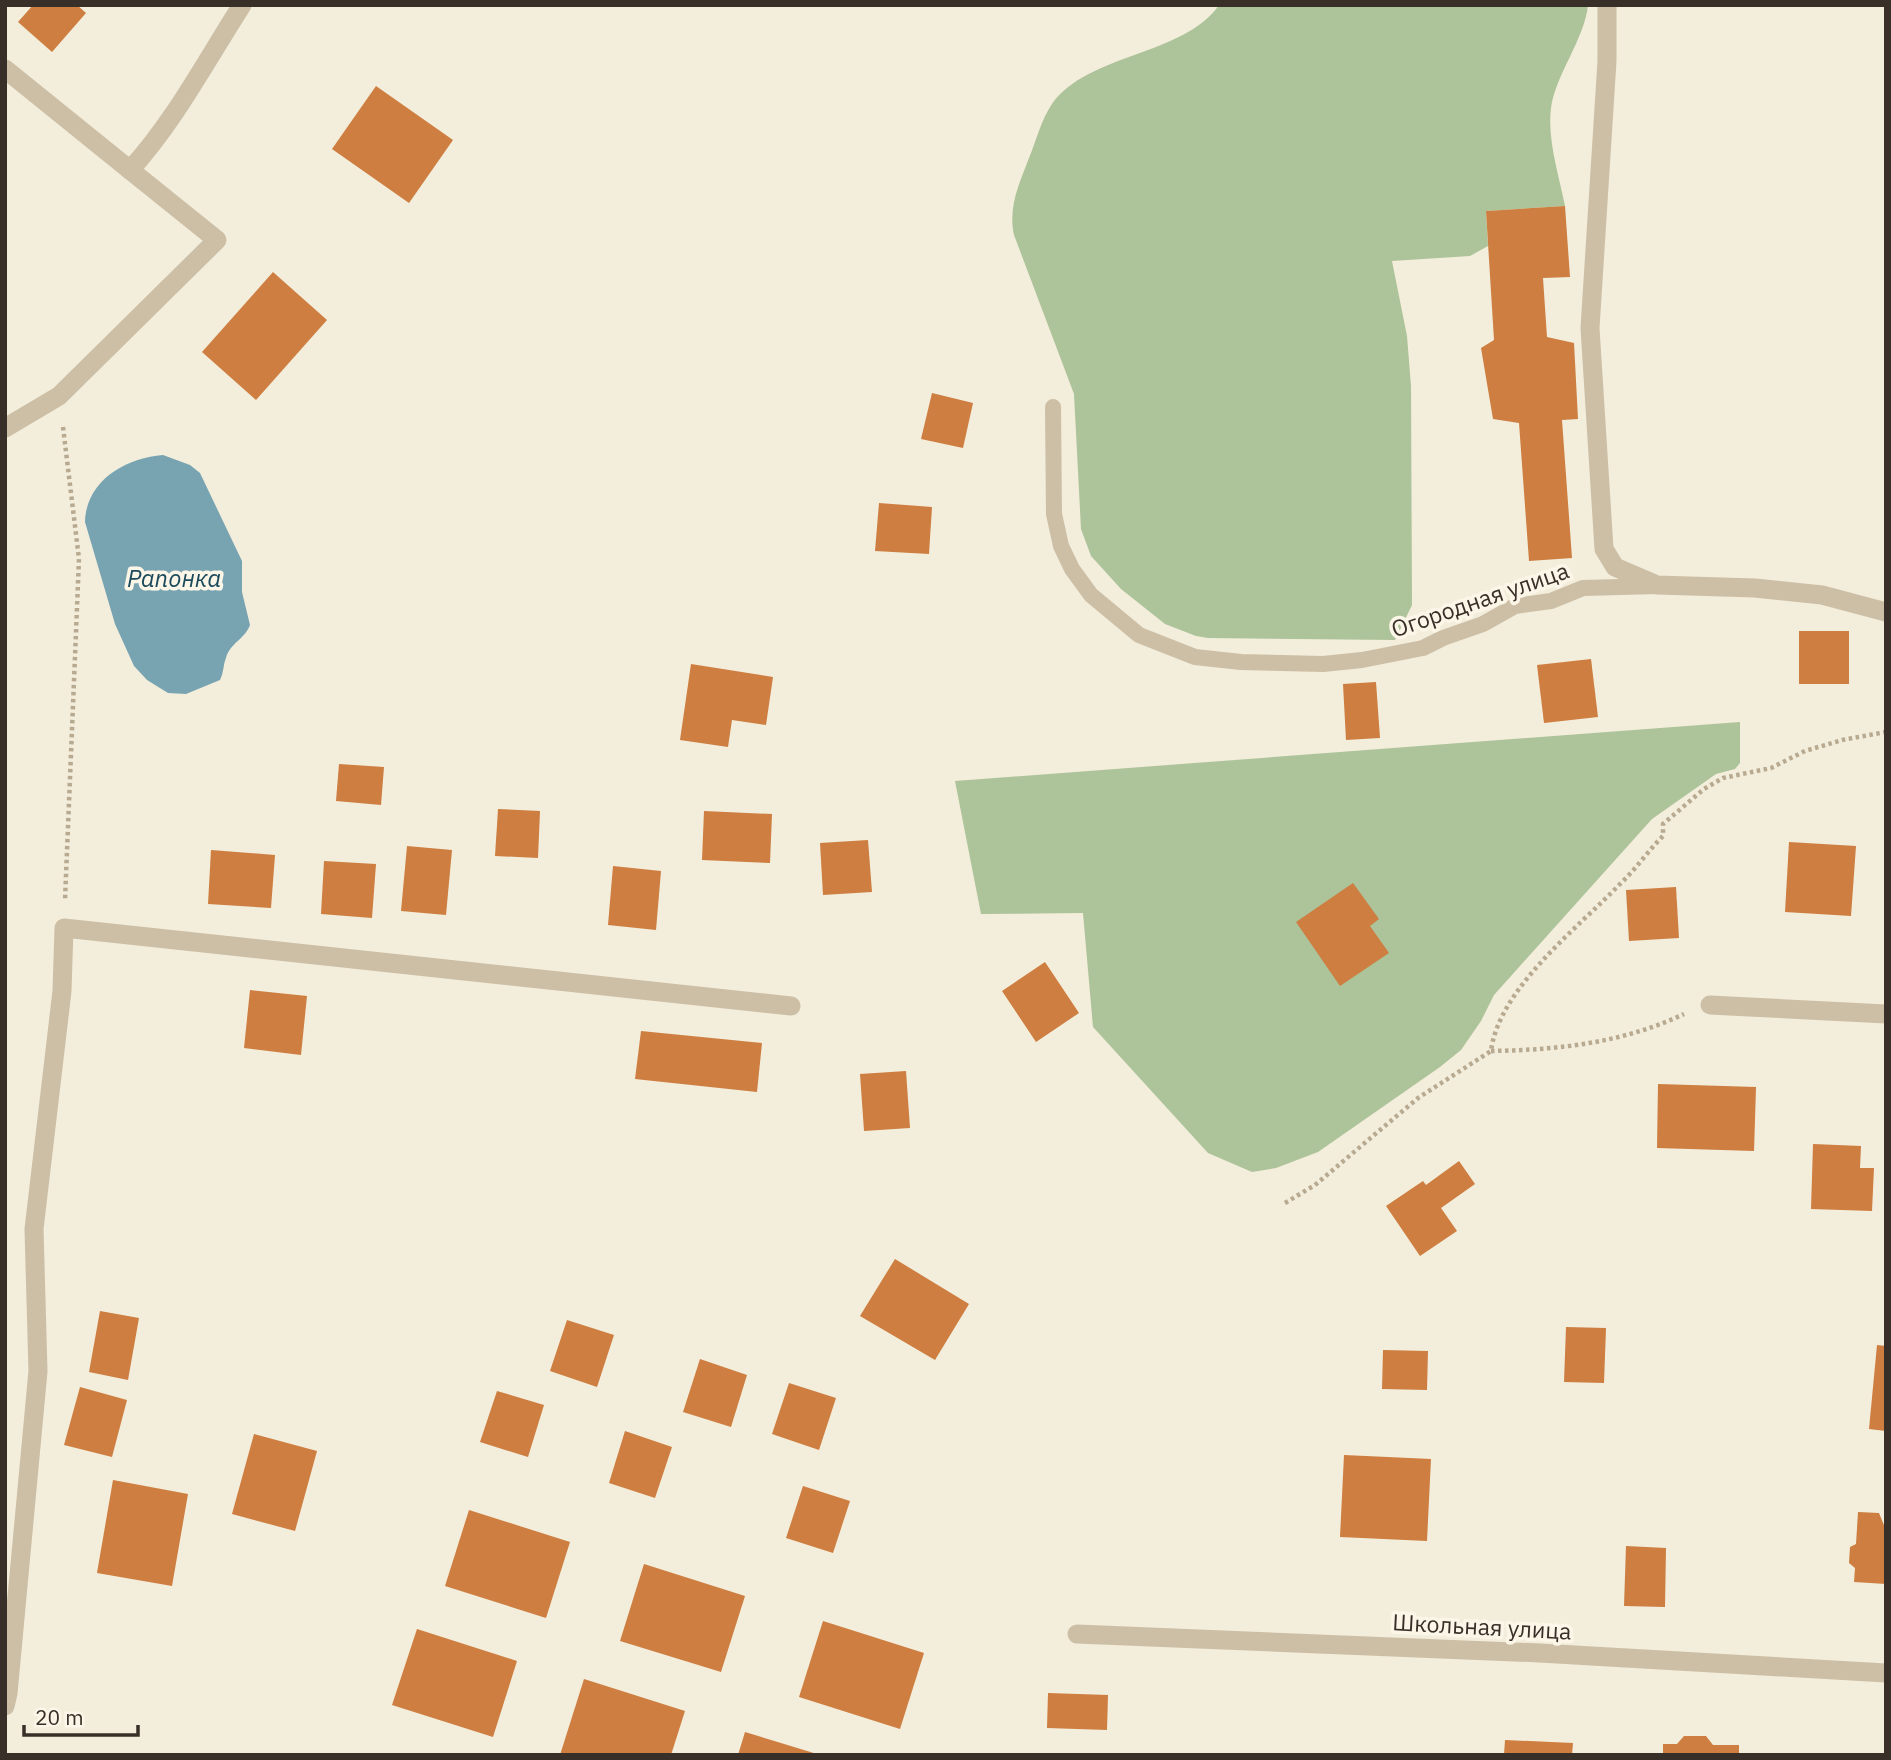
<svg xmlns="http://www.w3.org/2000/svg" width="1891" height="1760" font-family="'IBM Plex Sans',sans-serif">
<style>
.green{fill:#adc39a}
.water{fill:#78a4b2}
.building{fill:#cd7e40}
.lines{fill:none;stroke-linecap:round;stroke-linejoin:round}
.path{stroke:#b8aa90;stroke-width:4.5;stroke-dasharray:3.5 3.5;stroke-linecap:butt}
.service{stroke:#ccbfa6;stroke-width:16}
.minor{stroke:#ccbfa6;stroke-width:19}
.labels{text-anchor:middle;stroke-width:7;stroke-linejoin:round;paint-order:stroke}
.street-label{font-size:23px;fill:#383028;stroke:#fbf6e8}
.water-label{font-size:24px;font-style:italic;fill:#1b4a5c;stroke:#fbf6e8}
</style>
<rect width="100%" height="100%" fill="#f3eddb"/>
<g class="green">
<path d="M1219,5H1588C1585,38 1555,76 1551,108C1547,140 1559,175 1565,206L1486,211L1488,246L1470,256L1392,261L1407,336L1411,386L1412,605L1395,640L1208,638L1196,636L1165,624L1121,589L1091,556L1081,529L1074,394L1014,235C1008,207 1019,184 1029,158C1036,141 1041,120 1052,104C1088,53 1184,56 1219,5Z"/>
<polygon points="1740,722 1740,763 1735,769 1716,774 1652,819 1494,995 1481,1021 1461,1050 1440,1067 1318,1152 1276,1168 1252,1172 1208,1153 1093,1027 1083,913 981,914 955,781"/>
</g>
<path class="water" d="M163,455L190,465L200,473L242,561V592L250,625C245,639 230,643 226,658C223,665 224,672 220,680L186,694L168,693L147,680L134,666L115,624L85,522C86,481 125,458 163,455Z"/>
<g class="building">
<polygon points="33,5 77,5 86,13 52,52 18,22"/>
<polygon points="376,86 453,140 409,203 332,149"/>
<polygon points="1565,206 1570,277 1543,278 1547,337 1574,343 1578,419 1562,420 1572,558 1529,561 1519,423 1493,419 1481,348 1494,340 1486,211"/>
<polygon points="273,272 327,320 256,400 202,352"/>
<polygon points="932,393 973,403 963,448 921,439"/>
<polygon points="879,503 932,507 929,554 875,551"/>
<rect x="1799" y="631" width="50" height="53"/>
<polygon points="1591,659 1598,717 1544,723 1537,665"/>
<polygon points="691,664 773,677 766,725 732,720 728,747 680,740"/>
<polygon points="1376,682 1380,738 1346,740 1343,684"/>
<polygon points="339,764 384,767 381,805 336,801"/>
<polygon points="498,809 540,811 538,858 495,856"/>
<polygon points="704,811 772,814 770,863 702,860"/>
<polygon points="868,840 872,892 823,895 820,843"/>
<polygon points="1789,842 1856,846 1851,916 1785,912"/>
<polygon points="407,846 452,850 446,915 401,911"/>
<polygon points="211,850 275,855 271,908 208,904"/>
<polygon points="324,861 376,864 372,918 321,914"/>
<polygon points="613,866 661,871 656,930 608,925"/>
<polygon points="1353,883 1379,919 1370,926 1389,953 1340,986 1296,922"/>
<polygon points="1676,887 1679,938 1629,941 1626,890"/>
<polygon points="1045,962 1079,1013 1036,1042 1002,991"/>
<polygon points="250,990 307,996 301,1055 244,1048"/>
<polygon points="641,1031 762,1043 757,1092 635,1079"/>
<polygon points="906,1071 910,1128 864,1131 860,1074"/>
<polygon points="1658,1084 1756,1087 1754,1151 1657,1148"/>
<polygon points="1813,1144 1861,1146 1860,1168 1874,1168 1872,1211 1811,1209"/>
<polygon points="1459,1161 1475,1184 1441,1208 1457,1231 1420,1256 1386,1206 1423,1181 1426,1185"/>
<polygon points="895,1259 969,1304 935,1360 860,1316"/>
<polygon points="100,1311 139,1318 128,1380 89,1372"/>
<polygon points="567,1320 614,1335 597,1387 550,1371"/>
<polygon points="1566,1327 1606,1328 1604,1383 1564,1382"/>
<polygon points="1877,1345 1886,1346 1886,1431 1869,1429"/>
<polygon points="1383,1350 1428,1351 1427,1390 1382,1389"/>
<polygon points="700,1359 747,1375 731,1427 683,1412"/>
<polygon points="789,1383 836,1398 819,1450 772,1434"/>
<polygon points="80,1387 127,1400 112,1457 64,1445"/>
<polygon points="497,1391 544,1405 528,1457 480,1442"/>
<polygon points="625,1431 672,1447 655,1498 609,1483"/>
<polygon points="254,1434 317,1451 295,1531 232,1514"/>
<polygon points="1344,1455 1431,1459 1427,1541 1340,1537"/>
<polygon points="113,1480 188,1494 172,1586 97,1573"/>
<polygon points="803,1486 850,1501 833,1553 786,1538"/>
<polygon points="469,1510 570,1542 546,1618 445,1586"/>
<polygon points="1858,1512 1879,1513 1886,1530 1886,1584 1854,1582 1855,1568 1849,1563 1850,1547 1856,1544"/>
<polygon points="1626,1546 1666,1548 1665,1607 1624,1606"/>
<polygon points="644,1564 745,1596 721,1672 620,1641"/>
<polygon points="823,1621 924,1653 900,1729 799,1697"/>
<polygon points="417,1629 517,1661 493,1737 392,1705"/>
<polygon points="584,1679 685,1711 671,1755 560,1755"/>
<polygon points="1048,1693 1108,1695 1107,1730 1047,1728"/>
<polygon points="745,1732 817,1754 817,1755 738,1755"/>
<polygon points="1684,1736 1706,1736 1713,1745 1739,1745 1739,1755 1663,1755 1663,1744 1677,1744"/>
<polygon points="1505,1740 1573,1743 1572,1755 1504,1755"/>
</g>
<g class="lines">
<g class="path">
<polyline points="63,427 79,559 65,900"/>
<path d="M1491,1051C1557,1050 1623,1043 1684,1014"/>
<path d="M1285,1203L1315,1185L1418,1098L1491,1051C1499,988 1578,928 1620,884C1636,869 1648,851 1663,836V824L1704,789L1723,778L1771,768L1805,751L1842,740L1886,732"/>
</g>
<polyline class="service" points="1053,407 1054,514 1061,546 1072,569 1091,595 1139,635 1195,657 1241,662 1323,664 1362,660 1423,648 1443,638 1483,624 1515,606 1551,601 1583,588 1658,586"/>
<g class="minor">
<polyline points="1607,5 1607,61 1590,328 1604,549 1615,567 1657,585 1755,588 1822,595 1886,612"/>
<path d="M5,69L130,170C174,122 206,61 242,5"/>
<polyline points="5,428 59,396 217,240 130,170"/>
<polyline points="1710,1005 1886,1014"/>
<polyline points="1077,1634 1540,1653 1886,1673"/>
<polyline points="5,1706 8,1693 38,1371 34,1229 62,991 64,928 791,1006"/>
</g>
</g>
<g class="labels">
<g class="street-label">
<text transform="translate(1480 600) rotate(-19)" y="8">Огородная улица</text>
<text transform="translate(1482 1627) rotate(3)" y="8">Школьная улица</text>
</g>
<g class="water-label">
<text x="174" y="587">Рапонка</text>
</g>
</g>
<rect width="1891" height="1760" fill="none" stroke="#383028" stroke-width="14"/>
<path d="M24 1725v10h114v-10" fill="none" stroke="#383028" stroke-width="3.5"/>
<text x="35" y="1725" font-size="21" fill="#383028" stroke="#fbf6e8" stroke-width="5" paint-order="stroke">20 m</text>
</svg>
